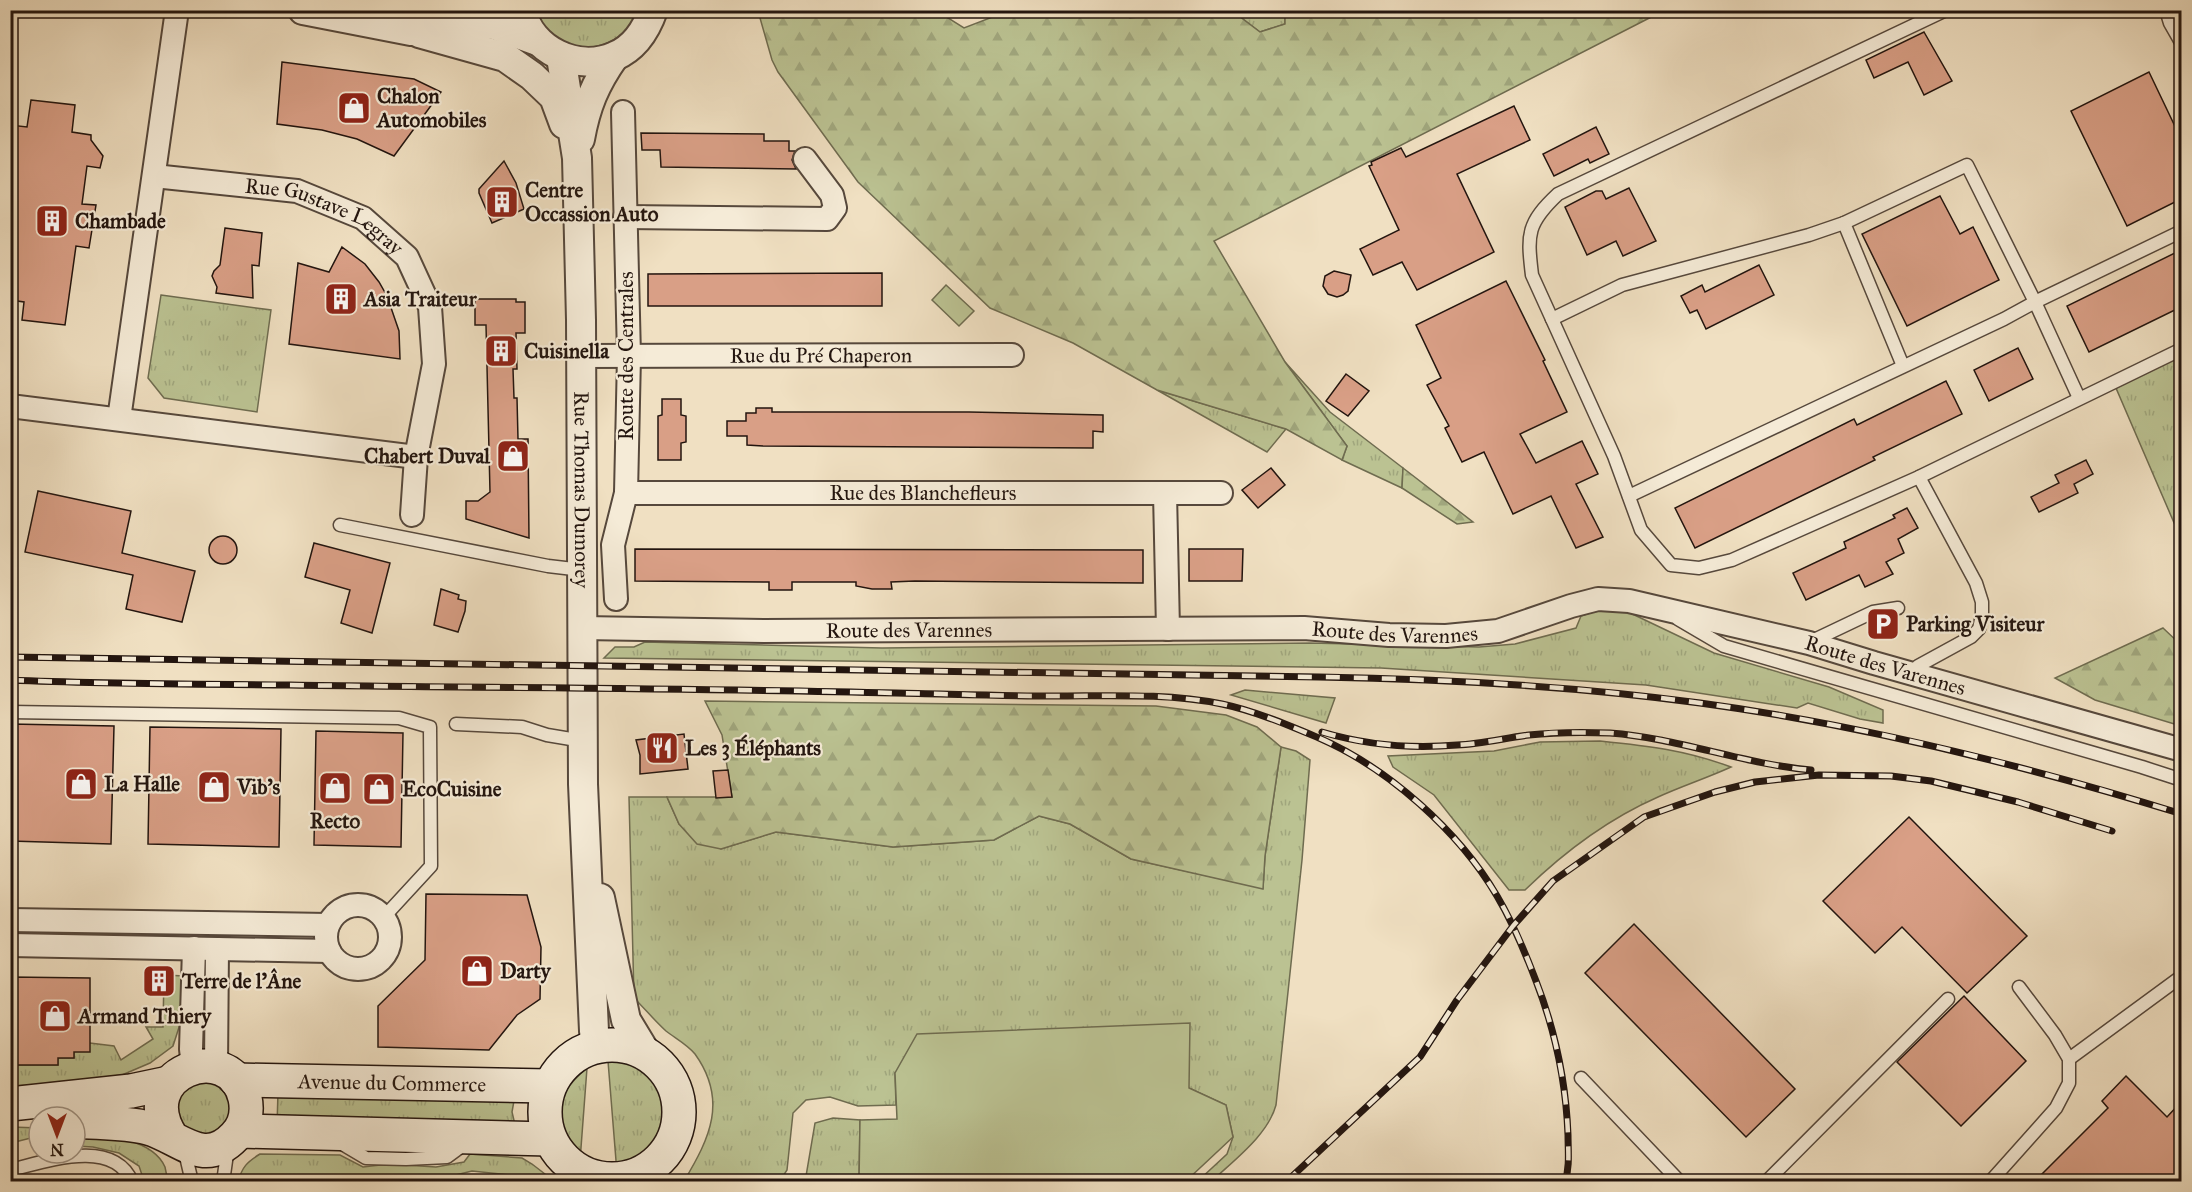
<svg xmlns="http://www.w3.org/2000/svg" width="2192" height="1192" font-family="'IM FELL Great Primer',serif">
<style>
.grass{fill:url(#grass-tufts);stroke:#6f6c50;stroke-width:1.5}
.forest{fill:url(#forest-firs);stroke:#6f6c50;stroke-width:1.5}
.garden{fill:#bbc292;stroke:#6f6c50;stroke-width:1.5}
.building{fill:#d99f86;stroke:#23150f;stroke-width:1.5}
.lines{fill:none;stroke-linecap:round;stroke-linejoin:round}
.service-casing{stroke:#56483c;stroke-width:15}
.minor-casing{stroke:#56483c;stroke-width:26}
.tertiary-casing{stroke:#56483c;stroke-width:32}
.secondary-casing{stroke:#23150f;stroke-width:36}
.service{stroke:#f5ebd7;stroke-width:12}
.minor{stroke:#f5ebd7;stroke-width:22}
.tertiary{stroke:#f5ebd7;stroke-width:28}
.secondary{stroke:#f5ebd7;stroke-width:33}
.rail-casing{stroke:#23150f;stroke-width:7}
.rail{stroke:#f5ebd7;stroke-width:4.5;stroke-dasharray:14;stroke-linecap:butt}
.labels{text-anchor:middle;stroke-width:4.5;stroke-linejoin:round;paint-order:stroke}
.poi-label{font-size:21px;font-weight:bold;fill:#23150f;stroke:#f5ebd7;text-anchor:start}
.street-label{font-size:21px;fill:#23150f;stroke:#f5ebd7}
</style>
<defs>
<pattern id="grass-tufts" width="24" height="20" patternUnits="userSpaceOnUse" patternTransform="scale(1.5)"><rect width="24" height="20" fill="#bbc292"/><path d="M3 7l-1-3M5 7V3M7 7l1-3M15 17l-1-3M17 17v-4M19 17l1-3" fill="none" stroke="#a0a67d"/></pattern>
<pattern id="forest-firs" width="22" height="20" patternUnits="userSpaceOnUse" patternTransform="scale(1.5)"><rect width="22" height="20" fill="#bbc292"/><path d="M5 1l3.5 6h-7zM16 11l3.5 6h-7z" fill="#a0a67d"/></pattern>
</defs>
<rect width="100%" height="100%" fill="#f0e0c2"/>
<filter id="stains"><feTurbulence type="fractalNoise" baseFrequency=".00333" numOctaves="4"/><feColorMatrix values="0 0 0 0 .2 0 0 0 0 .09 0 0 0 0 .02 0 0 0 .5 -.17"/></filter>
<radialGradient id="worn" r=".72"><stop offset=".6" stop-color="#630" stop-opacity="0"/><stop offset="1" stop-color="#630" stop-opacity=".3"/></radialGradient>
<g class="grass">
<path d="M532,11H638C626,45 582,59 552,37C544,31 538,18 532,11Z"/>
<polygon points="1117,11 1171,11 1170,13 1130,18"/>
<polygon points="1236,11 1285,11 1285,24 1260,32 1239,16"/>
<polygon points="161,295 271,310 257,412 164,398 148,378"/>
<polygon points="2181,356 2181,539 2116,388"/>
<polygon points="1285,362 1330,412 1403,468 1402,488 1342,460 1347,446"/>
<polygon points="1157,390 1286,429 1267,452"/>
<polygon points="1624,610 1714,653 1829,687 1883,710 1883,723 1860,719 1808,703 1797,708 1646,685 1381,668 604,658 615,647 634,647 645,642 882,648 1310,643 1479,647 1515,644 1576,628 1581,616 1595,611"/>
<polygon points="1245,690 1335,698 1326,723 1231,695"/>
<path d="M1600,741C1649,746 1685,750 1731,767C1707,778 1682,786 1658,797C1608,819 1564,852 1525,890H1509L1434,795L1393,767L1388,756L1494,751L1540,742Z"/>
<path d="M1281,747L1296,751L1310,760L1302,860L1276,1105C1268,1135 1234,1160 1212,1181H1198L1227,1154L1233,1137L1226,1105L1189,1088L895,1073L896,1105L858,1106L830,1097L806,1100L793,1113L787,1170L780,1181H684C710,1138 728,1100 695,1054C688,1045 675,1038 666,1031C655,1021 645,1009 634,998L629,797H667L679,824L721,849L776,832L893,847L994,840L1039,816L1070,824L1131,859L1263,888L1265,856Z"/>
<polygon points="164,975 184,976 181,1021 173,1046 150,1063 122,1075 34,1085 11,1086 11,1065 58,1065 58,1058 74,1058 74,1052 90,1043 114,1046 121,1060 153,1039 146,1027 163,1027"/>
<path d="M626,1060C636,1066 649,1072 656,1082C676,1110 677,1145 644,1163C636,1168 626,1170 617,1173L608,1061Z"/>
<path d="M587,1068L580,1161C552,1122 548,1101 587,1068Z"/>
<polygon points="216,1079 232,1102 230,1120 207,1137 181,1129 174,1094 180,1085"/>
<polygon points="278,1091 515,1095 512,1112 516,1129 277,1127"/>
<polygon points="833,1118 860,1120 859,1181 805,1182 815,1123"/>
<polygon points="11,1127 39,1128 39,1136 11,1143"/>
<path d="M75,1131C101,1134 153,1138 165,1167C166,1172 167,1177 168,1181H144L139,1166L119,1153L93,1147L75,1146Z"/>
<path d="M260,1154L340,1155L363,1167L389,1164L436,1167L464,1162L470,1154L522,1158L532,1164L554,1181H530L511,1175L472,1171L427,1182H238C242,1167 247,1162 260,1154Z"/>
</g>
<g class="forest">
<polygon points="858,11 887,13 888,11 937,11 964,28 1008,11 1117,11 1130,18 1170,13 1171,11 1236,11 1239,16 1260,32 1285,24 1285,11 1663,11 1214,241 1285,362 1347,446 1342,460 1286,429 1157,390 1073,343 990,308 858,182 778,72 772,60 758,11"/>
<polygon points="1403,468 1473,522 1457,524 1402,488"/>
<polygon points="2163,628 2181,645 2181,726 2095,700 2055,678"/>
<polygon points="705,701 1156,706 1226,715 1257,727 1281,747 1265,856 1263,889 1131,859 1070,824 1039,816 994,840 893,847 776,832 721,849 697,844 679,824 667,797 732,797 722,735"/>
</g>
<g class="garden">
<polygon points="946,285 974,311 959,326 932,300"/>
<polygon points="1190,1023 1189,1088 1226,1105 1233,1137 1186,1181 859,1181 860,1120 897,1119 895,1073 917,1034"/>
</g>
<g class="building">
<polygon points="1924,32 1952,81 1924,95 1908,62 1874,78 1866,60"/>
<polygon points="282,62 414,79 441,92 394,156 357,139 322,130 277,124"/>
<polygon points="2149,72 2181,139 2181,199 2127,226 2071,111"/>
<polygon points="31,100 75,105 72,132 91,135 91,140 103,156 100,168 87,166 82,204 96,205 89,248 76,246 65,325 22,320 24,302 10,300 10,125 27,127"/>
<polygon points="1514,106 1530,140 1457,174 1494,252 1417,290 1402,262 1373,275 1360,249 1399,230 1369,166 1372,165 1371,162 1401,148 1406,157"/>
<polygon points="1596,127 1609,154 1590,163 1588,159 1554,176 1543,154"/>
<polygon points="641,133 764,134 764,141 789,141 789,151 795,151 792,160 796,169 661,167 660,150 642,150"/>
<polygon points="504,161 516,183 524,209 492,223 479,193 479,189"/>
<polygon points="1629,188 1656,241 1623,256 1616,241 1587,255 1565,207 1596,191 1602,191 1606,199"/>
<polygon points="1940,196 1960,234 1973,227 1999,280 1907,326 1862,234"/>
<polygon points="225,228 262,233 259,266 252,265 253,298 216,293 217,287 212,276 214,271 220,265"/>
<polygon points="342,247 365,264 379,282 387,296 399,331 400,359 289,344 298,263 329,272"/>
<polygon points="2181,250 2181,307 2089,352 2067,306"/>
<polygon points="1759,265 1774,295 1706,329 1697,310 1690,313 1681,296 1702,285 1705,292"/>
<polygon points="1334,271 1351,275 1348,291 1343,295 1337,297 1328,294 1323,286 1325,276"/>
<polygon points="882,273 882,306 648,306 648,274"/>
<polygon points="1506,281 1545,360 1543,361 1567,412 1520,434 1536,463 1582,441 1598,474 1576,484 1603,537 1576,548 1551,496 1513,514 1484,452 1462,462 1445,428 1449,426 1427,385 1441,378 1416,325"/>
<polygon points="475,299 516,299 516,302 525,302 525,333 516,333 517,369 513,369 514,398 517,398 518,439 528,439 529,538 466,519 466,501 478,501 490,492 486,325 475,325"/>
<polygon points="2018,348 2033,379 1989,401 1974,370"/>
<polygon points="1346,374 1369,391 1348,416 1326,401"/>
<polygon points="1946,381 1962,414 1873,457 1875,460 1695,548 1675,508 1854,419 1857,425"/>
<polygon points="662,399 681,399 681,415 686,416 686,442 681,443 681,460 658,460 658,416 662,415"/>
<polygon points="756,408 772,408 772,412 969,412 1103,415 1103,432 1093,431 1093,448 763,446 747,445 747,436 727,436 727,421 746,421 746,413 756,413"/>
<polygon points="2086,460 2093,474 2074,484 2078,493 2039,512 2031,497 2059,483 2055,475"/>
<polygon points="1271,468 1285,485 1258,508 1242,490"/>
<polygon points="38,491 131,511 122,553 195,571 182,622 126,609 133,575 25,552"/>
<polygon points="1907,508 1918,528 1898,539 1904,553 1886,562 1893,574 1865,587 1859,575 1806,600 1793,573 1846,548 1844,542 1895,518 1893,515"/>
<circle cx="223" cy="550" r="14"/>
<polygon points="314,543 390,563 372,633 341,623 350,590 305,577"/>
<polygon points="635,549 1143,550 1143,583 915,581 891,582 892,589 872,589 856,586 856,582 792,582 792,590 769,590 769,582 635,581"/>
<polygon points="1189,549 1243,549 1242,581 1189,581"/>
<polygon points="441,589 459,595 458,599 466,601 465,611 458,632 434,625"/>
<polygon points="10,724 114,726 111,844 10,841"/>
<polygon points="150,727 281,729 279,847 148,844"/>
<polygon points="316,731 403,733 401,847 314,845"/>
<polygon points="684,734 688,769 640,774 640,755 636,740"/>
<polygon points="728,770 732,797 716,798 713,771"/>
<polygon points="1909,817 2027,936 1967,993 1902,927 1875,953 1823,901"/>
<polygon points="426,894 527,895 541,947 540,999 517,1015 489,1050 378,1047 378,1006 425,960"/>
<polygon points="1634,924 1795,1089 1746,1137 1585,973"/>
<polygon points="10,977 90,978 90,1052 74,1052 74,1058 58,1058 58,1065 10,1065"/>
<polygon points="1964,996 2026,1061 1961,1126 1897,1062"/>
<polygon points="2126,1076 2167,1117 2181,1102 2181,1182 2034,1182 2108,1108 2102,1101"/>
</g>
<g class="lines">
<g class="service-casing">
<g id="service">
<path d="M1946,10L1558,194C1527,223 1527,234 1532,275L1614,456L1641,530L1671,565L1699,568L1732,560L1919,477L2182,349"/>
<polyline points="2166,10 2170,23 2182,44"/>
<polyline points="1552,319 1622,285 1809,235 1844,223"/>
<polyline points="1903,366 1844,223 1967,165 2035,302 2079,398"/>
<polyline points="1629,496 2004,319 2035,302 2182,231"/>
<polyline points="340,525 548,566 582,570"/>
<polyline points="1678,619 1724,646 2142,767 2182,780"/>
<polyline points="1810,642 1873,612 1898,608"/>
<polyline points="1915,674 1918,666 1971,637 1979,629 1982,615 1982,602 1976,583 1919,477"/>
<polyline points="10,712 399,718 430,727 431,866 384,917"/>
<polyline points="456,724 522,727 547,735 583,741"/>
<polyline points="2069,1059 2182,976"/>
<polyline points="1581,1078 1680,1182"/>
<polyline points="339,1142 366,1158 406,1159 447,1157 466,1143"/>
<polyline points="184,1148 192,1182"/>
<path d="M10,1170C45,1162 113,1137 132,1182"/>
<polyline points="223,1182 228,1147"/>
<polyline points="1766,1182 1948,999"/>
<polyline points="1990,1182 2056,1108 2069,1083 2069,1059 2055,1035 2019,987"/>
</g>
</g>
<g class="minor-casing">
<g id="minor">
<path id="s1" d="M154,176L297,191L363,218L407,257L430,307L434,364L416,457L412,515"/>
<polyline points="625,217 827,219 835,208 832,195 805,159"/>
<path id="s2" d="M581,356L1012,355"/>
<polyline points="10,406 416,457"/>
<polyline points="119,419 177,10"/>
<path id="s3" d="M626,493H1221"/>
<polyline points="1165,493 1168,629"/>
<polyline points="616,599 613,545 626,493 629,356 623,112"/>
<path id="s4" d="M583,628L764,631L1304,628L1389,635L1446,636L1498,631L1571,606L1598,599L1629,601L1809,643L1874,663L2182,750"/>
<circle cx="358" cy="937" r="32"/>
<polyline points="10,920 328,925"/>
<polyline points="10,945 329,951"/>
<polyline points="193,1067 191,1049 194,948"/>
<polyline points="216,1067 217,949"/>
</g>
</g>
<g class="tertiary-casing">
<g id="tertiary">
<polyline points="303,10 411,31 461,21 484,24 494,25 537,41"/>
<path d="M521,10C531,50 577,73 615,56C634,48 646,30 653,10"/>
<polyline points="419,33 505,57 532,76 554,97 564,124"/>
<path id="s5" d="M561,57L577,158L581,320L583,784L594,1031L596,1046"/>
<path d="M580,139C586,106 595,84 614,57"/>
<polyline points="600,898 626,1020 646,1053"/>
</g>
</g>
<g class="secondary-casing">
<g id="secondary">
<circle cx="612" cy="1112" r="67"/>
<path id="s6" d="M236,1080L549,1086"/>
<polyline points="10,1104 131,1091 169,1083"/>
<path d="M75,1121C98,1123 125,1122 148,1128C180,1137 204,1169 235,1136C245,1126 248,1112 245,1098C230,1036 129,1073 172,1138"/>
<polyline points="240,1131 549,1139"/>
</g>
</g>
<use href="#service" class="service"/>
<use href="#minor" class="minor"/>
<use href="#tertiary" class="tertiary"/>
<use href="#secondary" class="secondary"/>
<g class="rail-casing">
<g id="rail">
<path d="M10,657L1319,677C1446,679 1574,686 1700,703C1863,725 2024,765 2182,814"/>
<path d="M10,680C104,684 197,684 290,685C492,688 694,688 896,693C949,694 1002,696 1055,696C1110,696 1167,693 1222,704C1255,711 1288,725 1319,738C1388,768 1459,831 1497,896C1513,923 1525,952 1536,981C1555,1030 1566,1083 1568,1135C1568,1151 1570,1166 1565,1182"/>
<path d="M1322,732C1366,745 1411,749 1457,745C1481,744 1505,738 1529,735C1556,732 1583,732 1610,733C1678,738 1743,764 1811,770"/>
<polyline points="1286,1182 1420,1057 1457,1000 1513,926 1553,881 1644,817 1715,792 1755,782 1819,775 1891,776 1931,781 2018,802 2112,831"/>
</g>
</g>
<use href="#rail" class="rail"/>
</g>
<defs>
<g id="shop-square" transform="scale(1.725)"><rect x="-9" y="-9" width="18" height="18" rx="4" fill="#8f2418" stroke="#f5ebd7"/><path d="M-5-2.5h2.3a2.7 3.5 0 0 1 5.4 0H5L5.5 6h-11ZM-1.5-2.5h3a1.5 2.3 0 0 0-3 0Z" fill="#fff"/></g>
<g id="building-square" transform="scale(1.725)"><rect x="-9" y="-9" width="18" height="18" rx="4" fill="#8f2418" stroke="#f5ebd7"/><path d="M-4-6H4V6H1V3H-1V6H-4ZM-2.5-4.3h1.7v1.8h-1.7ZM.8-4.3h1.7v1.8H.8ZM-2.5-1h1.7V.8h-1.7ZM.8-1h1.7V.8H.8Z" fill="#fff"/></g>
<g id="parking-square" transform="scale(1.725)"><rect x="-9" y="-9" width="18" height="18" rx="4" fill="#8f2418" stroke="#f5ebd7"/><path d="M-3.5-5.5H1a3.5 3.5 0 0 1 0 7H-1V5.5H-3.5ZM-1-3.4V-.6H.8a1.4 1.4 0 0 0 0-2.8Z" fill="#fff"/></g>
<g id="restaurant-square" transform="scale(1.725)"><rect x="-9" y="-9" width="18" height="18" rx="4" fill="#8f2418" stroke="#f5ebd7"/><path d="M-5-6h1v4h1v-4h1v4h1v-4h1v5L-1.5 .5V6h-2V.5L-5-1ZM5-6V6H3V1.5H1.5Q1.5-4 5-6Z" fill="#fff"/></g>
</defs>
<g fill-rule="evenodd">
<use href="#shop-square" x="354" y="108"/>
<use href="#building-square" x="502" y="202"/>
<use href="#building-square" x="52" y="221"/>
<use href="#building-square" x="341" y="299"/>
<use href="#building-square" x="501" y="351"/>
<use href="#shop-square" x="513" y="456"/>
<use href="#parking-square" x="1883" y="624"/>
<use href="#restaurant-square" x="662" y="748"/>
<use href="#shop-square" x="81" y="784"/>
<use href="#shop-square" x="214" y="787"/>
<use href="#shop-square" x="335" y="788"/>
<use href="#shop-square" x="379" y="789"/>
<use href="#shop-square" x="477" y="971"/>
<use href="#building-square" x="159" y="981"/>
<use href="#shop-square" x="55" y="1016"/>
</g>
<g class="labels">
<g class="poi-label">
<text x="377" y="103">Chalon<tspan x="377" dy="24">Automobiles</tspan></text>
<text x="525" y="197">Centre<tspan x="525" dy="24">Occassion Auto</tspan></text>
<text x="75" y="228">Chambade</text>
<text x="364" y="306">Asia Traiteur</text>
<text x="524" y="358">Cuisinella</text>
<text x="490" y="463" text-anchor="end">Chabert Duval</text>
<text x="1906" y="631">Parking Visiteur</text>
<text x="685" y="755">Les 3 Éléphants</text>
<text x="104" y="791">La Halle</text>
<text x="237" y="794">Vib's</text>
<text x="402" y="796">EcoCuisine</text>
<text x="335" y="828" text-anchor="middle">Recto</text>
<text x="500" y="978">Darty</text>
<text x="182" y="988">Terre de l'Âne</text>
<text x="78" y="1023">Armand Thiery</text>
</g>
<g class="street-label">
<text dy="7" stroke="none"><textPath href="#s1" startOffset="178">Rue Gustave Legray</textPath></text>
<text dy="7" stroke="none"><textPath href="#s2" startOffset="240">Rue du Pré Chaperon</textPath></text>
<text transform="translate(626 356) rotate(-90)" y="7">Route des Centrales</text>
<text dy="7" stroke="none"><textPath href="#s5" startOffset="434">Rue Thomas Dumorey</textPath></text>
<text dy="7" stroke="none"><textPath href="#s3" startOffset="297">Rue des Blanchefleurs</textPath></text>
<text dy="7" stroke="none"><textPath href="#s4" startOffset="326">Route des Varennes</textPath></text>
<text dy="7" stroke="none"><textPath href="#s4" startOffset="812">Route des Varennes</textPath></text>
<text dy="7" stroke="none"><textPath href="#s4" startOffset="1316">Route des Varennes</textPath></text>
<text dy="7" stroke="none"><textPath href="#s6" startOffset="156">Avenue du Commerce</textPath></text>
</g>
</g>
<rect width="2192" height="1192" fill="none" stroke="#f0e0c2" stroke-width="36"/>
<rect x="12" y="12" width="2168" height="1168" fill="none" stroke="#23150f" stroke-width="3"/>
<rect x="18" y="18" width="2156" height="1156" fill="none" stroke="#23150f" stroke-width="1.5"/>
<g transform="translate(57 1135) rotate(180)"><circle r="28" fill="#f5ebd7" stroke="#a19587" stroke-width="1.5"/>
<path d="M0-4.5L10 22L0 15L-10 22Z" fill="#8f2418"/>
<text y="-9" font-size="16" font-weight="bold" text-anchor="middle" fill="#23150f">N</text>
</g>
<rect width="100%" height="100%" filter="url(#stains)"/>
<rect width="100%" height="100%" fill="url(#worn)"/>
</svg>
